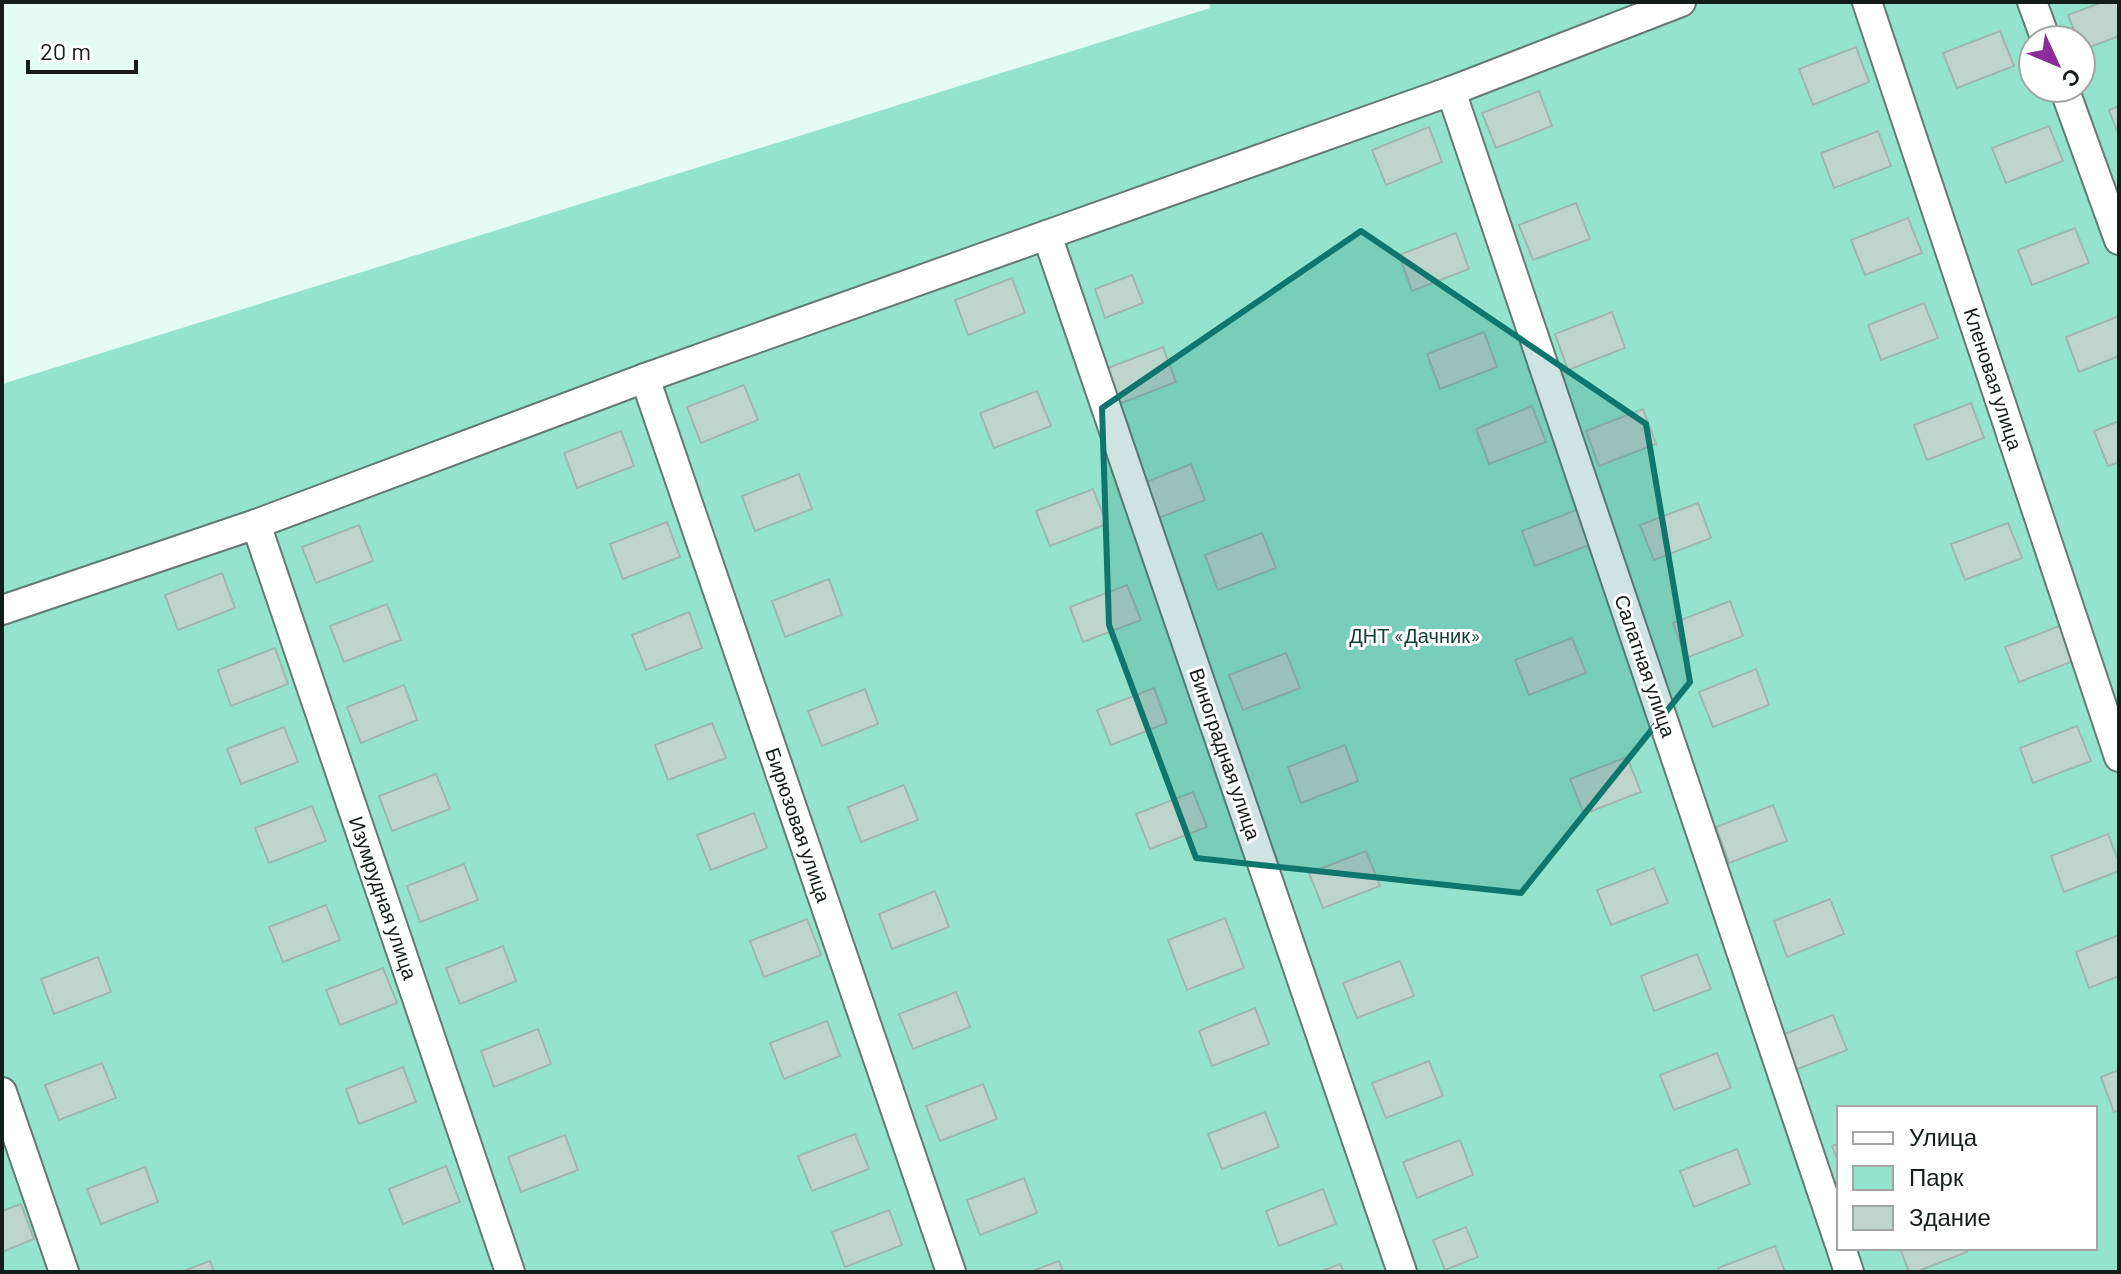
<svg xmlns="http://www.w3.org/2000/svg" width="2121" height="1274" font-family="Barlow,sans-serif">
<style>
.green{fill:#94e4cd;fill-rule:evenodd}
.building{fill:#bdd5cd;stroke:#9fb6af;stroke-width:2}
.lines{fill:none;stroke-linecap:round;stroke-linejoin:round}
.street-casing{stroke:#647a73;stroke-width:32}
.street{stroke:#fff;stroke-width:28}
.marked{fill:#0f766e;fill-opacity:0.2;stroke:#0f766e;stroke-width:6;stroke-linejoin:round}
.labels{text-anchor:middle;stroke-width:6;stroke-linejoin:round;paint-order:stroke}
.street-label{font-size:20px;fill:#141d1a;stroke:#fff}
.park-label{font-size:20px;fill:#0e3e33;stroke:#fff}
</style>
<rect width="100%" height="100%" fill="#e4fcf4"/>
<path class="green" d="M1209,2H2119V1272H2V384L1210,8ZM2033,40H2081V88H2033ZM1839,1108H2095V1248H1839Z"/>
<g class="building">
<polygon points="2103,2 2119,2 2119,36 2082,50 2081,40 2078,40 2068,15"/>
<polygon points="2000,31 2014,66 1957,88 1943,53"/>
<polygon points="1856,47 1869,82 1813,105 1799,69"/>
<polygon points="1539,91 1552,126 1496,148 1482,113"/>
<polygon points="2119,106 2119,136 2109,110"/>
<polygon points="2049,126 2063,161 2006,183 1992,148"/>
<polygon points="1429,127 1442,162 1386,185 1372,150"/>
<polygon points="1878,131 1891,166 1834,188 1821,153"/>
<polygon points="1576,203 1590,239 1533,260 1519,225"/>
<polygon points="1908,218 1922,253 1865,275 1851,240"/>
<polygon points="2075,228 2089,263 2032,285 2018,250"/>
<polygon points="1456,233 1469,269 1412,291 1399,255"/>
<polygon points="1132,275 1143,303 1105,318 1095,289"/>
<polygon points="1012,278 1025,313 968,335 955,300"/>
<polygon points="1924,303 1938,338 1881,360 1868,325"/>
<polygon points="1612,312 1625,348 1568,370 1555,334"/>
<polygon points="2119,316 2119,356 2079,372 2066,337"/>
<polygon points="1484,332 1497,367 1440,389 1427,354"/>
<polygon points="1163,347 1176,382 1119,404 1105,369"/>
<polygon points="744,385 758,420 701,443 687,407"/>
<polygon points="1037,391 1051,426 994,448 980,413"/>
<polygon points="1971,403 1984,438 1927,460 1914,425"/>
<polygon points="1532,406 1546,442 1489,464 1476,429"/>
<polygon points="1643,409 1656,444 1599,466 1586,431"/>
<polygon points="2119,421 2119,462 2108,466 2094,431"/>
<polygon points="621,431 634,466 577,488 564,453"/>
<polygon points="1191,464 1205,500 1148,522 1134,487"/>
<polygon points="799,474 812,509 755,531 742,496"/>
<polygon points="1093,489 1107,524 1050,546 1036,511"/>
<polygon points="1698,503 1711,538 1654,560 1640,525"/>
<polygon points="1579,509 1592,544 1535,566 1522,531"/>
<polygon points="667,522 680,557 623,579 610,544"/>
<polygon points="2008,523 2022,558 1965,580 1951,544"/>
<polygon points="359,525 373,561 316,583 302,547"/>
<polygon points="1262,533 1276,568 1218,590 1205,555"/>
<polygon points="222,573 235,608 178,630 165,595"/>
<polygon points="829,579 842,615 785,637 772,601"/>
<polygon points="1127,585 1141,620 1083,642 1070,607"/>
<polygon points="1730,601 1743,636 1686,658 1673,623"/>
<polygon points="387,604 401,640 344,662 330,626"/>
<polygon points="689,612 702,648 646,670 632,635"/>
<polygon points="2062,625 2076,660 2019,682 2005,647"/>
<polygon points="1572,638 1586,673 1529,695 1515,660"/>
<polygon points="275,648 288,684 231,706 218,670"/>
<polygon points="1286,653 1300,688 1243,710 1229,675"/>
<polygon points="1756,669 1769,705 1713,727 1699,692"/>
<polygon points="404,685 417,720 361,743 347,707"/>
<polygon points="1154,688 1167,723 1111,745 1097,710"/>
<polygon points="865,689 878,724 822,746 808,711"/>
<polygon points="712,723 726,758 668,780 655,745"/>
<polygon points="2077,726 2091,761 2033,783 2020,748"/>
<polygon points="284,727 298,762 241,784 227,749"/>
<polygon points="1345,745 1358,781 1301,803 1288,767"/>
<polygon points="1627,757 1641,792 1584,814 1570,779"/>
<polygon points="436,774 450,809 392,831 379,796"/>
<polygon points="904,785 918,820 861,842 848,807"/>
<polygon points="1193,792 1207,827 1150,849 1136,814"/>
<polygon points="1773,805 1787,841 1729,863 1716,827"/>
<polygon points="312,806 326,841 269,863 255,828"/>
<polygon points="754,813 767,848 711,870 697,835"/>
<polygon points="2108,834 2119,863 2119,871 2064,892 2051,856"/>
<polygon points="1366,851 1380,886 1323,908 1309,873"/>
<polygon points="464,864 478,900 420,922 407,886"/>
<polygon points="1654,868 1668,903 1611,925 1597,890"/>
<polygon points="935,891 949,927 892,949 879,914"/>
<polygon points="1830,899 1844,934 1787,957 1774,921"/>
<polygon points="326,905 340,940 283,962 269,927"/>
<polygon points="1225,918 1244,968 1187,990 1168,940"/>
<polygon points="807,919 821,955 764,977 750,941"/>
<polygon points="2119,935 2119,976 2089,988 2076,952"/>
<polygon points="503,946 516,981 460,1004 446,968"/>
<polygon points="1697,954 1711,989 1654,1011 1641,976"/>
<polygon points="98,957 111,992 54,1014 41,979"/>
<polygon points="1400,961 1414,996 1357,1018 1343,983"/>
<polygon points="383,968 397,1003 340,1025 326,990"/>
<polygon points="956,992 970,1027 913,1049 899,1014"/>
<polygon points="1255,1008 1269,1044 1212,1066 1199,1031"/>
<polygon points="1833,1015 1847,1050 1790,1072 1777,1037"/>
<polygon points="827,1021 840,1056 784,1079 770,1043"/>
<polygon points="538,1029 551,1064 494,1087 481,1051"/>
<polygon points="1717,1053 1731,1088 1674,1110 1660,1075"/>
<polygon points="1429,1061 1443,1096 1386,1118 1372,1083"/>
<polygon points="102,1063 116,1098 59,1120 45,1085"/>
<polygon points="403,1067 416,1102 359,1124 346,1089"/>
<polygon points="2119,1070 2119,1110 2114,1112 2101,1077"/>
<polygon points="983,1084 997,1119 940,1141 926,1106"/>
<polygon points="1265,1112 1279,1147 1222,1169 1208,1134"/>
<polygon points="855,1134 869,1169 812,1191 798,1156"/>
<polygon points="565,1135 578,1170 521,1192 508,1157"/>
<polygon points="1460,1140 1473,1175 1417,1198 1403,1162"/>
<polygon points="1839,1143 1839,1164 1832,1146"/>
<polygon points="1737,1149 1750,1184 1694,1207 1680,1171"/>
<polygon points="446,1166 460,1202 403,1224 389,1189"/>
<polygon points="145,1167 158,1202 101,1224 87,1189"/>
<polygon points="1024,1178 1037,1213 980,1235 967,1200"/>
<polygon points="1323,1189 1336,1224 1279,1246 1266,1211"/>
<polygon points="21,1204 34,1239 2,1252 2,1211"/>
<polygon points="889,1210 902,1245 845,1267 832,1232"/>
<polygon points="1466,1227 1478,1257 1445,1270 1433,1240"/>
<polygon points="1775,1246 1785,1272 1719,1272 1718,1268"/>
<polygon points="1900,1248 1965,1248 1967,1252 1916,1272 1909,1272"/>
<polygon points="210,1261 214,1272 181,1272"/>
<polygon points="1059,1261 1063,1272 1030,1272"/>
<polygon points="1340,1264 1344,1272 1319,1272"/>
</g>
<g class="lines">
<g class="street-casing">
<g id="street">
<polyline points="1867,2 2119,757"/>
<polyline points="2032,2 2046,40"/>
<polyline points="2064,88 2119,240"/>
<polyline points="1451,91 1839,1242"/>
<polyline points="1047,235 1402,1272"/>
<polyline points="645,378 951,1272"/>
<polyline points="256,524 510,1272"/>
<polyline points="2,610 256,524 645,378 1451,91 1681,2"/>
<polyline points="2,1092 64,1272"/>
<polyline points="1841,1248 1849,1272"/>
</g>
</g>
<use href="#street" class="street"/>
</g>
<path class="marked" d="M1361,231L1646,424L1690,682L1521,893L1196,858L1109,625L1102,408Z"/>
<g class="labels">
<g class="street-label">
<text transform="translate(1993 379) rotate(72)" y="7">Кленовая улица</text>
<text transform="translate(1645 666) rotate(71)" y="7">Салатная улица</text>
<text transform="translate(1225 754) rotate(71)" y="7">Виноградная улица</text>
<text transform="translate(798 825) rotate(71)" y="7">Бирюзовая улица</text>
<text transform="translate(383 898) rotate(71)" y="7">Изумрудная улица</text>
</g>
<g class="park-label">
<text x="1415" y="643">ДНТ «Дачник»</text>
</g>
</g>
<rect width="2121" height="1274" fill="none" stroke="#141d1a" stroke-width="8"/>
<rect x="1837" y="1106" width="260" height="144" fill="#ffffff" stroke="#a1a5a3" stroke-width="2"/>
<rect x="1853" y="1132" width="40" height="12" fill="#ffffff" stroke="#a1a5a3" stroke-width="2"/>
<text x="1909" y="1146" font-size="24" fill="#141d1a">Улица</text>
<rect x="1853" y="1166" width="40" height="24" fill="#94e4cd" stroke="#a1a5a3" stroke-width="2"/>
<text x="1909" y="1186" font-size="24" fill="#141d1a">Парк</text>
<rect x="1853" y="1206" width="40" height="24" fill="#bdd5cd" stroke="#a1a5a3" stroke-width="2"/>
<text x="1909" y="1226" font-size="24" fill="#141d1a">Здание</text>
<g transform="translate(2057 64) rotate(134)"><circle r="38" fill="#ffffff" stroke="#a1a5a3" stroke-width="2"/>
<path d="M0-6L14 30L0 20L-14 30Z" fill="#8c2d97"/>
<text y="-12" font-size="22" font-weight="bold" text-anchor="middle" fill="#141d1a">С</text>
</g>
<path d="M28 60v12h108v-12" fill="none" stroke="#141d1a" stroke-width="4"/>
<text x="40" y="60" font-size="24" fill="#141d1a" stroke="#ffffff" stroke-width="6" paint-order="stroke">20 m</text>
</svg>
